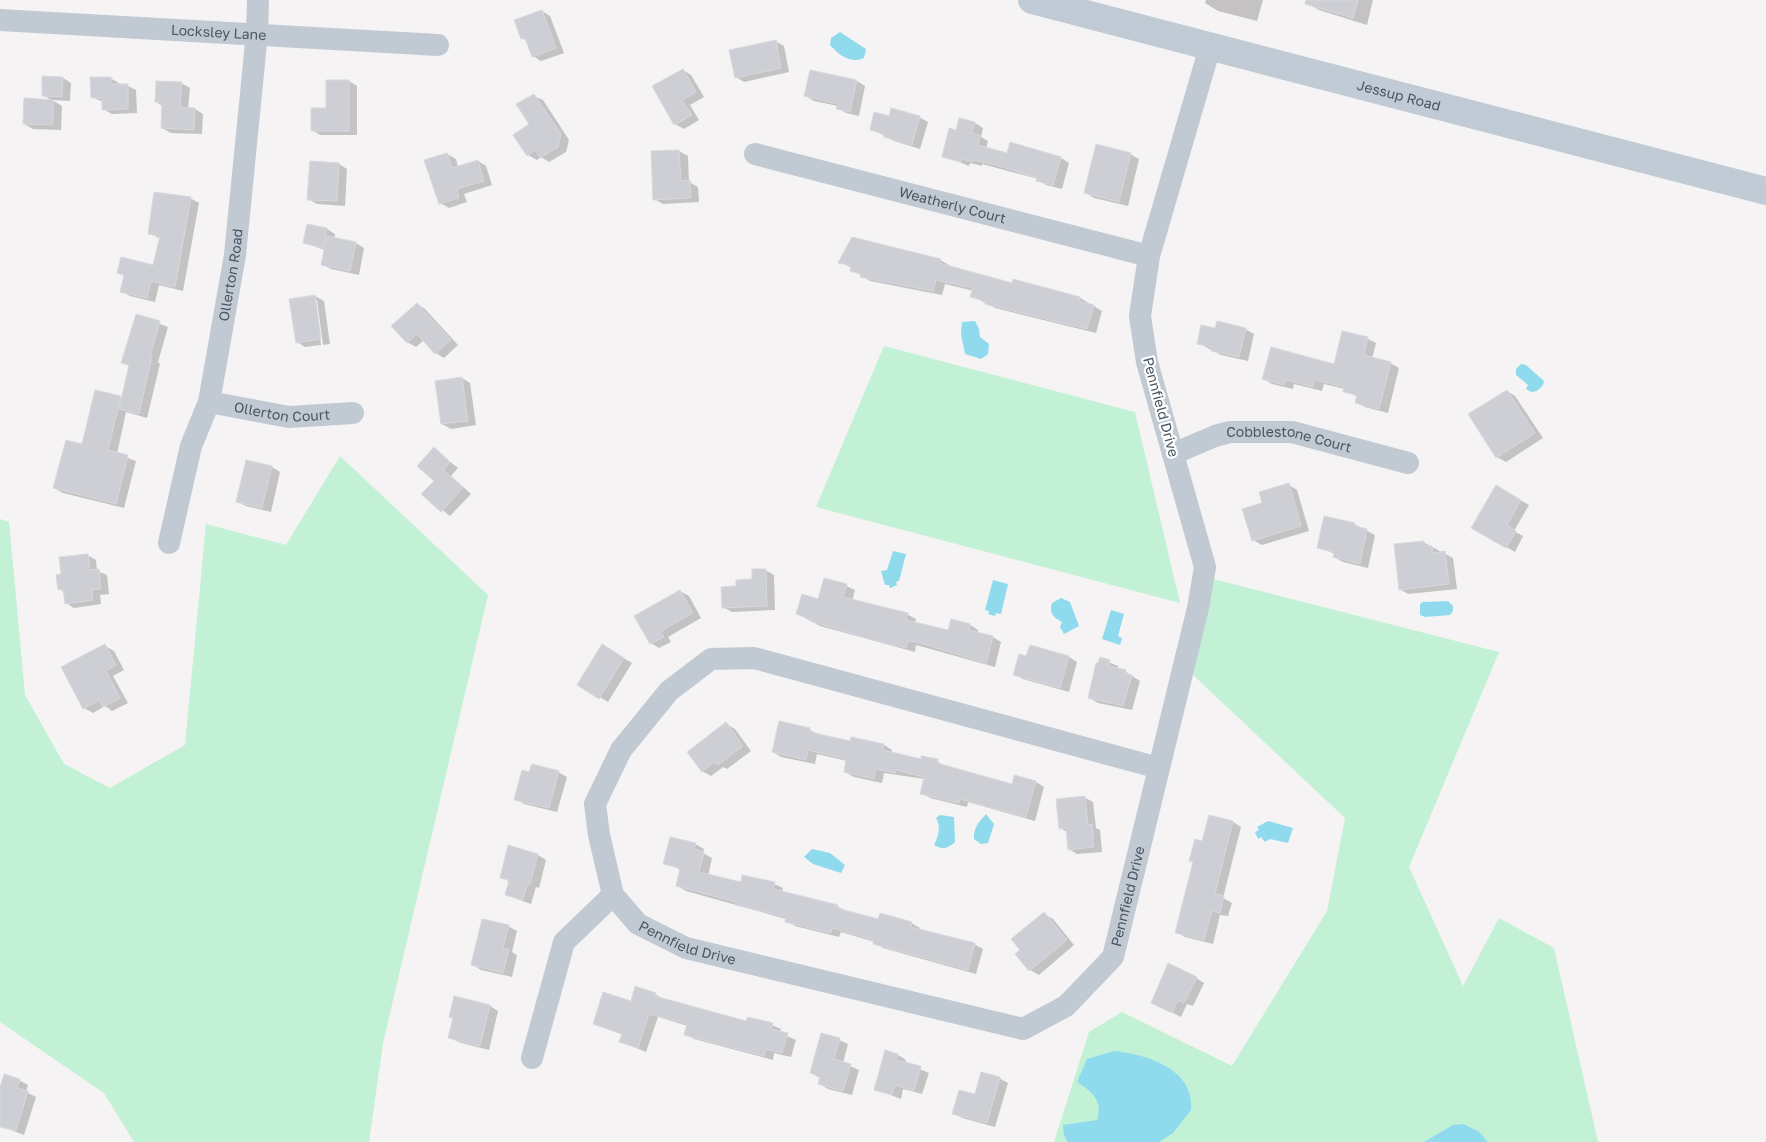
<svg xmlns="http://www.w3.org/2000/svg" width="1766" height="1142" font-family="'Golos Text',sans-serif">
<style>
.green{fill:#c3f1d5}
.water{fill:#90daee}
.shadow{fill:#0003}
.building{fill:#cdcfd5;stroke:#d7d9de}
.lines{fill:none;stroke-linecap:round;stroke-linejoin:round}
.street{stroke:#c1cad2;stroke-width:22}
.secondary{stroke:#c1cbd6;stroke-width:28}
.labels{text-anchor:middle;stroke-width:4.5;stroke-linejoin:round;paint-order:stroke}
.street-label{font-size:14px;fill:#4a5661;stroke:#fff}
</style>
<rect width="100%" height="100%" fill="#f5f3f3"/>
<g class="green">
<polygon points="884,346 1135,412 1180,603 816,507"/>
<polygon points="340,456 488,595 383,1043 369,1142 134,1142 104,1093 0,1022 0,519 9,522 25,695 64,764 110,788 185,745 206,524 286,545"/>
<polygon points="1209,578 1499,652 1409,867 1463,986 1499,918 1554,948 1598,1142 1054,1142 1089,1032 1122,1012 1232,1066 1327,911 1345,818 1193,675"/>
</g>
<g class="water">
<path d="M840,32L866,49L864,58C850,64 839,55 830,45L831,38Z"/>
<polygon points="975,321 979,329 980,337 989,344 988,354 981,359 965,354 961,334 962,322"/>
<polygon points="1521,364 1526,365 1544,381 1543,385 1537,391 1531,392 1526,389 1528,385 1516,375 1516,369"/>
<polygon points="893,551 906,554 899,581 896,582 897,585 890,588 889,585 885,585 881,571 887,570"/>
<polygon points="993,580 1008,584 1001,614 996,613 995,616 988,614 989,611 985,610"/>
<path d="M1061,598L1070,602L1079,626L1064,634L1060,627L1062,622C1053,617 1049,614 1052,603Z"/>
<polygon points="1448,601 1453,606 1453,611 1450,615 1425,617 1420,615 1420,604 1423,602"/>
<polygon points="1111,610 1124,614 1118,636 1122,638 1120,645 1102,639"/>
<path d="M986,814L994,824L988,843L981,844L974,839C973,828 979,822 986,814Z"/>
<path d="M940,815L954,817L955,842C947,849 943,850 934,845C939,836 941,826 936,818Z"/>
<polygon points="1268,821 1293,828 1288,843 1270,839 1265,842 1261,837 1258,839 1255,832 1259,830 1257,827"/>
<polygon points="812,849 830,853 845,865 841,873 813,864 804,857"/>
<path d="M1114,1051C1146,1054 1195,1069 1191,1110L1173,1133L1159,1142H1068L1064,1135L1063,1125L1097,1120C1103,1101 1093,1092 1077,1082L1087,1059Z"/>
<polygon points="1463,1124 1478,1131 1488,1142 1424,1142 1453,1125"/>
</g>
<g class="shadow">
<polygon points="1206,0 1263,0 1257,21 1218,11 1205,3"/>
<polygon points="1307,0 1373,0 1367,25 1319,10 1306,3"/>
<polygon points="542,11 550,16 564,53 541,61 533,56 527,41 522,38"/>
<polygon points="775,41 784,46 789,72 744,82 736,77"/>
<polygon points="683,70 691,75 704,97 690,105 699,120 684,129 675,124 654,87"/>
<polygon points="63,78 71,83 70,101 52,100 62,106 61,130 33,129 24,124 53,101 43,95"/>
<polygon points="110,78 119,83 119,86 128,86 136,90 137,113 112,114 103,109 103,102 92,97"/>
<polygon points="349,81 357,86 357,135 320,135 312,130"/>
<polygon points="857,81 865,86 859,116 846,113 838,108 838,106 814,101 806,96"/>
<polygon points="181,83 190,88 188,109 195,109 203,114 202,134 171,133 162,128 163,106 156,102"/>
<polygon points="534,96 543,100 569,140 566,152 549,162 541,157 537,160 528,155"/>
<polygon points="890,117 919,117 928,122 920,149 894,141 871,129"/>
<polygon points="975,123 983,128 981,137 988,141 986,149 1008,154 1061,158 1069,163 1062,189 1046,185 1038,179 982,164 982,166 970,163 969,166 944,156 957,132"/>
<polygon points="679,151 688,156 689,182 698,187 699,202 663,204 654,199 652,152"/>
<polygon points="447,154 456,159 458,167 478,161 486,166 492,185 464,194 467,202 449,208 440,203"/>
<polygon points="1130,154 1139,159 1128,206 1094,198 1086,193"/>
<polygon points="339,164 347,169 345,206 317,204 308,199"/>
<polygon points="190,198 199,203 183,291 159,285 155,302 130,296 121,291 125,276 119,273 154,266 161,239 149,233"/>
<polygon points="327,229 335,234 334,239 356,243 364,248 359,275 331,269 322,264 325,250 304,243"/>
<polygon points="940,260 949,265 948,267 1013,285 1080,298 1102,311 1096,333 995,308 972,296 974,291 945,284 942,295 870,281 852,270 852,268 840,262"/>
<polygon points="315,296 324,301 330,344 323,345 317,300 315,300 321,345 305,347 297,342"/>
<polygon points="417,304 425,309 458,345 444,358 436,353 424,340 416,347 407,342"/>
<polygon points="137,315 168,327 158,362 160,364 147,418 126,412 117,454 136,461 124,508 63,493 54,488 120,397 123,398 130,367 123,362"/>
<polygon points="1216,329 1245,329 1254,334 1248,361 1221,355 1198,343"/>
<polygon points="1368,339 1376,343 1372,359 1390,363 1399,368 1388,413 1365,407 1357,403 1358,397 1345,391 1345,389 1324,384 1322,391 1294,384 1293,389 1272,384 1264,379 1335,365"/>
<polygon points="462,378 470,383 476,425 451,429 442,424"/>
<polygon points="1507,391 1515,396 1543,438 1506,462 1497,457"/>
<polygon points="434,449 458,468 451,476 471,494 450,516 423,494 435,481"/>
<polygon points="247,461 272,467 280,472 271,512 246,506 238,502"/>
<polygon points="1289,485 1297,490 1309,531 1262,545 1253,540 1264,504"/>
<polygon points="1497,487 1529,505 1514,531 1523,536 1515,552 1473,528"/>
<polygon points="1354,524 1375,535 1368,568 1343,562 1334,557 1335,554 1318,547"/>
<polygon points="1423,542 1453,558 1457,589 1408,594 1400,589"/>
<polygon points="87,555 96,560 97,571 107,575 109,594 100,595 101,604 74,608 66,603 64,592 59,589 63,575"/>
<polygon points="765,570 774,575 775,610 732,612 723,607 737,588 753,580"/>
<polygon points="846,586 855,590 852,601 907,614 916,619 915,623 949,632 952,620 970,625 978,630 978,633 993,637 1001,642 995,667 916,645 915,652 820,626 798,614"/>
<polygon points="680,591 689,596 701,618 668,637 671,642 659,648 651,643"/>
<polygon points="105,646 114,651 124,670 113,676 128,703 112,711 105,706 93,713 84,708"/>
<polygon points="603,646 632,663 608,702 578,684"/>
<polygon points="1030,646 1069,657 1077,662 1069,692 1023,679 1015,674 1027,657"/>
<polygon points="1101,659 1118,666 1118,670 1126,672 1140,681 1132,710 1098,703 1089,698"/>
<polygon points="726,724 735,729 751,751 727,769 723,767 711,776 702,771"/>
<polygon points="810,730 818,734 851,742 884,745 892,750 891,754 922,760 937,761 945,767 1013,786 1015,776 1036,782 1044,787 1035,821 968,802 967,807 930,798 922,793 925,779 884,773 882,783 854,777 845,772 847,761 817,754 815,764 781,757 773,752"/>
<polygon points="558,772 567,777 557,812 524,804 516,799 530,774"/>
<polygon points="1084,797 1093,802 1096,828 1100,830 1102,852 1077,854 1069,849 1067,832 1060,828"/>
<polygon points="1233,822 1241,827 1223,898 1232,903 1228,916 1220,915 1213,944 1185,937 1177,932 1194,863 1203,843"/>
<polygon points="695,844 704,849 703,853 712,858 708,876 741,883 774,884 783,888 782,892 837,906 846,911 879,921 911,923 920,928 919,930 974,944 983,949 976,974 883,948 875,942 841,932 839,937 795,926 786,919 686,891 678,886 681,870 665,863"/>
<polygon points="509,847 538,855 546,860 539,888 536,887 531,904 506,895 510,882 501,877"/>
<polygon points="1044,914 1053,919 1074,945 1039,975 1030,970"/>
<polygon points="508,926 517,931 512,952 517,955 512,977 481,970 473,965"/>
<polygon points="1196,978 1204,983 1193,1006 1187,1004 1181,1017 1161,1007"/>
<polygon points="655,994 664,999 747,1023 772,1025 781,1029 780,1033 796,1040 791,1057 774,1053 773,1060 694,1039 686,1034 688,1026 658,1017 646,1052 621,1042 623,1035 594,1024 631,1003"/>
<polygon points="455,998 490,1006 498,1011 489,1050 458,1042 450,1037 455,1018"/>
<polygon points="839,1040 848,1044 843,1063 859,1070 852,1095 828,1089 820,1084 820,1078 811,1073"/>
<polygon points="898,1055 906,1060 905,1063 929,1073 922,1094 903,1089 901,1099 875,1089"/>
<polygon points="999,1078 1008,1083 995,1127 962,1118 953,1113"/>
<polygon points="19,1080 28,1085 26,1092 36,1097 24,1135 0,1126 0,1085"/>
</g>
<g class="building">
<polygon points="1306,0 1358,0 1353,18 1305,4"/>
<polygon points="542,10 556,48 532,57 525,38 521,39 514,20"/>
<polygon points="776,40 781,68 735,78 729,50"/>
<polygon points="683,69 696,92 682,100 692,115 674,125 652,86"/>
<polygon points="810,70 857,80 850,112 836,109 838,104 804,96"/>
<polygon points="42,76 63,77 62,97 42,96"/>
<polygon points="90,77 111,77 111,84 128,84 128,109 102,110 102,98 91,98"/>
<polygon points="326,80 349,80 349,131 311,131 311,108 326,108"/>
<polygon points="156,81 182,82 180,107 195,108 194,130 161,128 162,102 155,102"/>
<polygon points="534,94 561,134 558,147 540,158 535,150 527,156 513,135 529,124 516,104"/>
<polygon points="24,98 53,100 53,125 23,124"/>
<polygon points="891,108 920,116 912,145 884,137 884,134 870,130 874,112 889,116"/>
<polygon points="959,118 975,122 972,133 980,135 978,145 1007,153 1010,142 1061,157 1053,185 1036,181 1037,178 1003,167 974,160 973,162 961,159 961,162 942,157 949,128 956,130"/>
<polygon points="1096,144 1131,153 1119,202 1084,193"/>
<polygon points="679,150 681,181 690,180 691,198 653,200 651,151"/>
<polygon points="447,153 452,168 478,160 484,181 457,189 459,198 439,204 424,160"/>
<polygon points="310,161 339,163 337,201 307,200"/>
<polygon points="154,192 191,197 175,287 151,281 147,298 120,292 124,275 117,273 121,257 153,265 160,236 148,234"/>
<polygon points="307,224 327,228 323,248 303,243"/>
<polygon points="327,236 356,242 350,271 321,265"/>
<polygon points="852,237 941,259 939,263 1012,283 1013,279 1080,297 1079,301 1094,305 1087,329 985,304 986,301 970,297 973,288 936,280 933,291 860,277 861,274 850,271 851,265 838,263"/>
<polygon points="315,295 321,339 296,343 289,299"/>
<polygon points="417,303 451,340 435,354 417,334 407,343 391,326"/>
<polygon points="136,314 160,321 150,357 152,357 139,414 119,409 129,365 121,363"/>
<polygon points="1217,321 1246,328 1239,357 1211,351 1212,347 1197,344 1201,325 1215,328"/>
<polygon points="1342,331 1368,337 1364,355 1391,362 1379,409 1355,403 1357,395 1343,392 1344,387 1315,380 1313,387 1286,380 1284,385 1262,379 1271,347 1334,364"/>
<polygon points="462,377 468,421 441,424 435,381"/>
<polygon points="95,390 121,396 108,450 128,455 116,504 53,488 66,440 82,444"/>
<polygon points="1507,390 1535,433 1496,458 1468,414"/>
<polygon points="434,447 450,462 443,470 463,488 441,512 421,494 434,481 417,466"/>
<polygon points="246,460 272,466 262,508 236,502"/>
<polygon points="1289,483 1301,526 1252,541 1242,509 1262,503 1259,492"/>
<polygon points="1496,485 1521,500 1507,525 1516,531 1506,548 1471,528"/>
<polygon points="1324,516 1355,523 1354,526 1367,529 1360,564 1333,557 1334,552 1317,548"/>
<polygon points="1424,541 1424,546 1432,546 1433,553 1445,551 1449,584 1399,590 1394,544"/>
<polygon points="88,554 90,570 99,569 101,589 92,590 93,600 65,604 63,589 58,590 56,575 61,574 59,557"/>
<polygon points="752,569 766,569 767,606 722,608 721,587 736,586 736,580 752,579"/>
<polygon points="824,578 847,584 843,597 908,613 906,620 948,630 951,619 970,624 969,630 993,636 986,663 917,642 908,641 906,648 867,638 810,621 811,619 796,614 802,594 818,599"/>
<polygon points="680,590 693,613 660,632 664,637 650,644 634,616"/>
<polygon points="105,644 116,665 106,671 120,698 103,707 99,700 83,709 61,667"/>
<polygon points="602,644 624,658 599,699 577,685"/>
<polygon points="1030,645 1069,656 1060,688 1013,675 1019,654 1026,656"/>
<polygon points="1100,657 1110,660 1109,666 1126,670 1125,674 1132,675 1123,706 1088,698 1096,663 1098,663"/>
<polygon points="779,721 810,728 810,732 850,741 851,737 884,744 883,750 921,759 921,756 938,759 937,763 1012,784 1014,775 1036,781 1026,817 960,799 959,803 920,794 924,777 896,770 895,773 876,769 874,779 844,772 846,759 808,750 806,760 772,752"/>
<polygon points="726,722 743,746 718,765 715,762 702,772 687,752"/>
<polygon points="532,764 559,771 549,808 514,800 522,770 529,772"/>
<polygon points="1085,796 1088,825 1092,824 1094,847 1068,850 1066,828 1059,829 1056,799"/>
<polygon points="1209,815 1233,821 1215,894 1224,896 1220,913 1212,911 1204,940 1175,933 1193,862 1189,861 1195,839 1202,841"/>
<polygon points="670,837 696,843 694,849 704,852 699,872 741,882 742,875 775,882 773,889 838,905 837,908 878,919 880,913 912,922 911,927 975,943 968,970 873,944 874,940 832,928 831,933 785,922 786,917 735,905 736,902 676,886 680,868 663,864"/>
<polygon points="508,845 538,854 530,884 527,884 523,900 505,895 509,880 500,878"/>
<polygon points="1044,912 1067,940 1029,971 1015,954 1020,950 1011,939"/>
<polygon points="482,919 509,925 503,948 509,949 503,973 471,965"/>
<polygon points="1168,963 1197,977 1184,1003 1178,1000 1172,1013 1151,1003"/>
<polygon points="635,986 656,993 655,996 746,1021 748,1017 773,1023 771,1029 788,1033 782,1053 766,1049 764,1056 684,1035 687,1024 649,1014 638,1048 619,1042 622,1034 593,1024 603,992 631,1001"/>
<polygon points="454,996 490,1005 480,1046 448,1038 453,1018 449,1017"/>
<polygon points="821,1033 840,1038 834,1059 851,1064 843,1091 818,1084 820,1076 810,1073"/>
<polygon points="885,1050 898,1054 896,1060 921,1066 914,1091 895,1085 892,1095 874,1090"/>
<polygon points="981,1072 1000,1077 987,1123 952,1114 959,1090 975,1094"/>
<polygon points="4,1074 20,1079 17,1088 28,1091 16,1131 0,1127 0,1088"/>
</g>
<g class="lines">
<g class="street">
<path id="s1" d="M0,20L438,45"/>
<path id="s2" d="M755,154L1149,256"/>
<path id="s3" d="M209,402L289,417L353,413"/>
<path id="s4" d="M1173,454L1215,436L1230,432H1292L1408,463"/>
<path id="s5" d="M169,543L191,446L209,402L235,255L257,33L258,0"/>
<path id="s6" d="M1159,768L754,658L711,659L669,691L621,750L595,804L599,835L613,895L638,924L686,948L1023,1029L1066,1006L1113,957L1198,608L1205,567L1147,362L1140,316L1149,256L1210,47"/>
<polyline points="532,1058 564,942 613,895"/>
</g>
<path class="secondary" id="s7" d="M1032,0L1766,191"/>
</g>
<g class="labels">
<g class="street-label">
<text dy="5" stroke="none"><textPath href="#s1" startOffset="219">Locksley Lane</textPath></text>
<text dy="5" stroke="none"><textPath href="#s7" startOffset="379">Jessup Road</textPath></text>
<text dy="5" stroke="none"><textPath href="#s2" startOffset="204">Weatherly Court</textPath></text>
<text dy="5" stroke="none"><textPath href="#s5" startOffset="276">Ollerton Road</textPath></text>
<text transform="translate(1161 407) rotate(75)" y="5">Pennfield Drive</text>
<text dy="5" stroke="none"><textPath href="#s3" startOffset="74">Ollerton Court</textPath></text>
<text dy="5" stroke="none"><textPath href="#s4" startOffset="121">Cobblestone Court</textPath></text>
<text dy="5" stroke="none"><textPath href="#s6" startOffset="1362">Pennfield Drive</textPath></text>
<text dy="5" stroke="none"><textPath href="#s6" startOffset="836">Pennfield Drive</textPath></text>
</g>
</g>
</svg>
